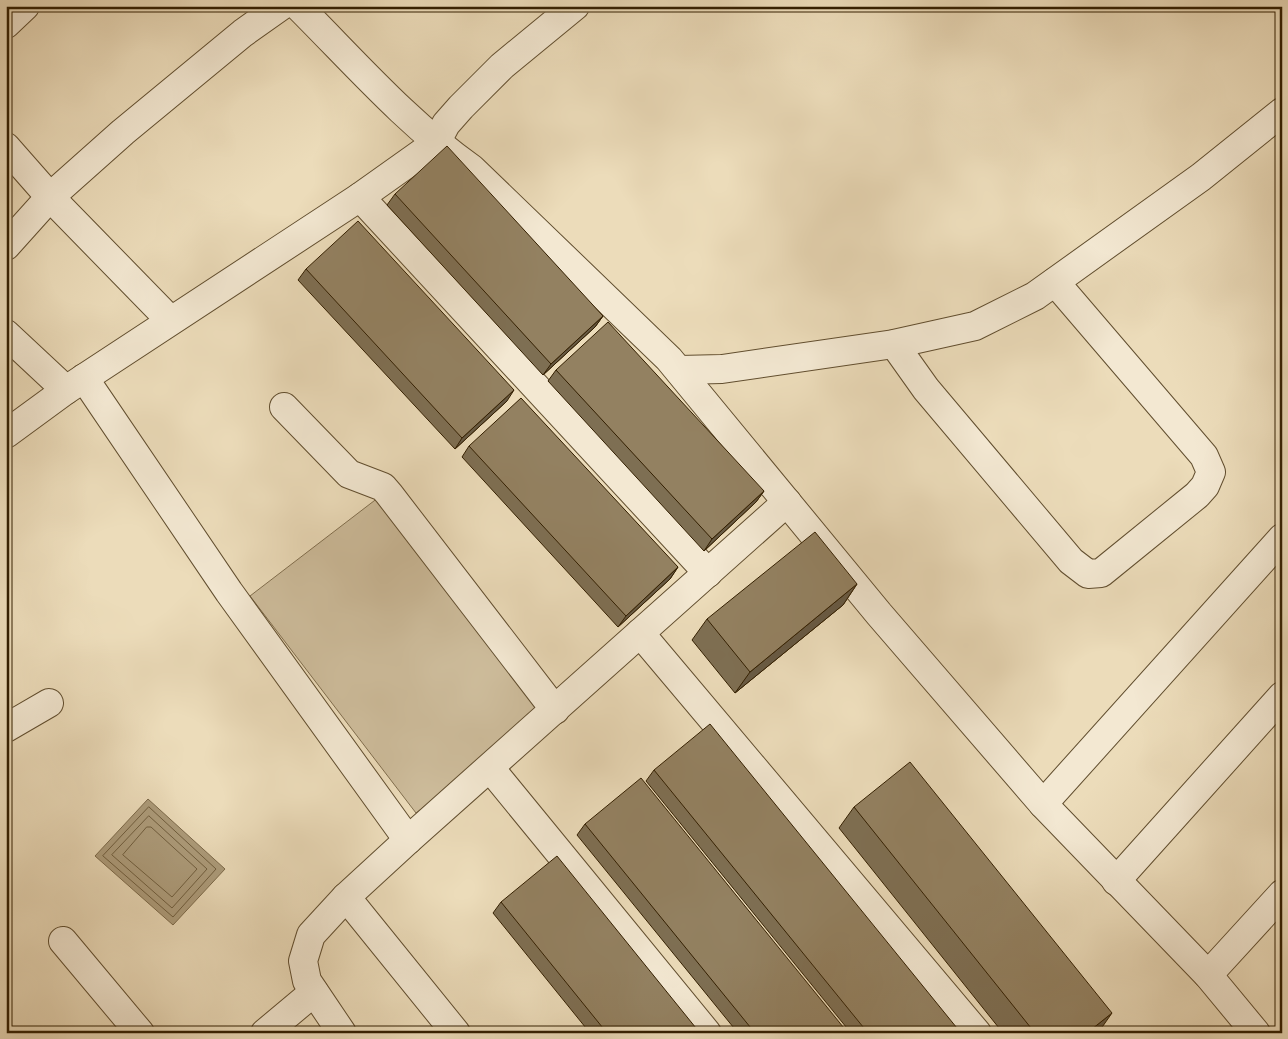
<svg xmlns="http://www.w3.org/2000/svg" width="1288" height="1039" font-family="'IM FELL Great Primer',serif">
<style>
.green{fill:#cdbc9b;stroke:#806e4e}
.water{fill:#ad9c7b;stroke:#7c6a4a}
.lines{fill:none;stroke-linecap:round;stroke-linejoin:round}
.shore{stroke:#705e3e;stroke-width:1}
.minor-casing{stroke:#614e2f;stroke-width:30}
.minor{stroke:#f3e8d2;stroke-width:28}
.wall{fill:#7e6f53;stroke:#331f01}
.shaded-wall{fill:#675a44;stroke:#331f01}
.building{fill:#938161;stroke:#331f01}
</style>
<rect width="100%" height="100%" fill="#ecdcba"/>
<filter id="stains"><feTurbulence type="fractalNoise" baseFrequency=".004" numOctaves="4"/><feColorMatrix values="0 0 0 0 .2 0 0 0 0 .09 0 0 0 0 .02 0 0 0 .5 -.17"/></filter>
<radialGradient id="worn" r=".72"><stop offset=".6" stop-color="#630" stop-opacity="0"/><stop offset="1" stop-color="#630" stop-opacity=".3"/></radialGradient>
<polygon class="green" points="383,494 548,711 416,813 250,596"/>
<polygon class="water" points="148,799 225,869 173,925 95,856"/>
<g class="lines">
<g class="shore">
<polygon points="149,807 216,869 173,917 103,856"/>
<polygon points="149,816 207,869 172,908 112,855"/>
<polygon points="147,827 151,827 197,869 172,897 123,855"/>
</g>
<g class="minor-casing">
<g id="minor">
<path d="M298,6C354,62 407,123 472,169L669,359L879,614L1043,804L1208,975L1256,1033"/>
<polyline points="6,24 25,6"/>
<polyline points="6,147 50,197 170,320"/>
<polyline points="360,197 708,573"/>
<polyline points="6,246 50,197 123,132 243,33 281,6"/>
<polyline points="6,334 66,390"/>
<polyline points="894,344 926,389 1071,561 1088,574 1101,573 1197,495 1205,486 1211,472 1204,456 1055,282"/>
<polyline points="679,370 722,369 894,344 975,326 1035,296 1201,177 1282,112"/>
<polyline points="84,378 229,592 408,840"/>
<polyline points="284,407 349,474 383,487 389,494 555,710"/>
<polyline points="6,434 66,390 360,197 436,143 446,124 461,107 502,66 575,6"/>
<polyline points="640,633 977,1033"/>
<polyline points="6,728 49,703"/>
<polyline points="490,768 707,1033"/>
<polyline points="1043,804 1282,538"/>
<polyline points="1116,881 1282,696"/>
<polyline points="346,897 456,1033"/>
<polyline points="63,941 140,1033"/>
<polyline points="1208,975 1282,894"/>
<polyline points="265,1033 314,992"/>
<polyline points="342,1033 307,981 303,961 311,935 346,897 408,840 787,502"/>
</g>
</g>
<use href="#minor" class="minor"/>
</g>
<g class="wall">
<polygon points="395,194 603,316 595,327 543,375 387,205"/>
<polygon points="306,269 507,401 455,449 298,280"/>
<polygon points="556,370 764,491 756,502 704,551 548,381"/>
<polygon points="469,446 678,567 670,579 618,627 462,457"/>
<polygon points="857,584 843,605 735,693 692,640 707,619"/>
<polygon points="654,770 961,1033 851,1033 646,781"/>
<polygon points="854,807 1098,1033 1003,1033 839,828"/>
<polygon points="585,824 848,1033 738,1033 577,835"/>
<polygon points="501,902 700,1033 590,1033 493,913"/>
</g>
<g class="shaded-wall">
<polygon points="603,316 595,327 543,375 551,364"/>
<polygon points="514,390 507,401 455,449 462,438"/>
<polygon points="764,491 756,502 704,551 712,539"/>
<polygon points="678,567 670,579 618,627 626,616"/>
<polygon points="857,584 843,605 735,693 750,672"/>
<polygon points="1112,1013 1098,1033 1087,1033"/>
</g>
<g class="building">
<polygon points="447,146 603,316 551,364 395,194"/>
<polygon points="358,221 514,390 462,438 306,269"/>
<polygon points="608,322 764,491 712,539 556,370"/>
<polygon points="521,398 678,567 626,616 469,446"/>
<polygon points="815,532 857,584 750,672 707,619"/>
<polygon points="710,724 961,1033 868,1033 654,770"/>
<polygon points="910,762 1112,1013 1087,1033 1035,1033 854,807"/>
<polygon points="641,778 848,1033 755,1033 585,824"/>
<polygon points="557,856 700,1033 607,1033 501,902"/>
</g>
<rect width="1288" height="1039" fill="none" stroke="#ecdcba" stroke-width="25"/>
<rect x="8" y="8" width="1273" height="1024" fill="none" stroke="#331f01" stroke-width="2.5"/>
<rect x="12" y="12" width="1263" height="1014" fill="none" stroke="#331f01"/>
<rect width="100%" height="100%" filter="url(#stains)"/>
<rect width="100%" height="100%" fill="url(#worn)"/>
</svg>
